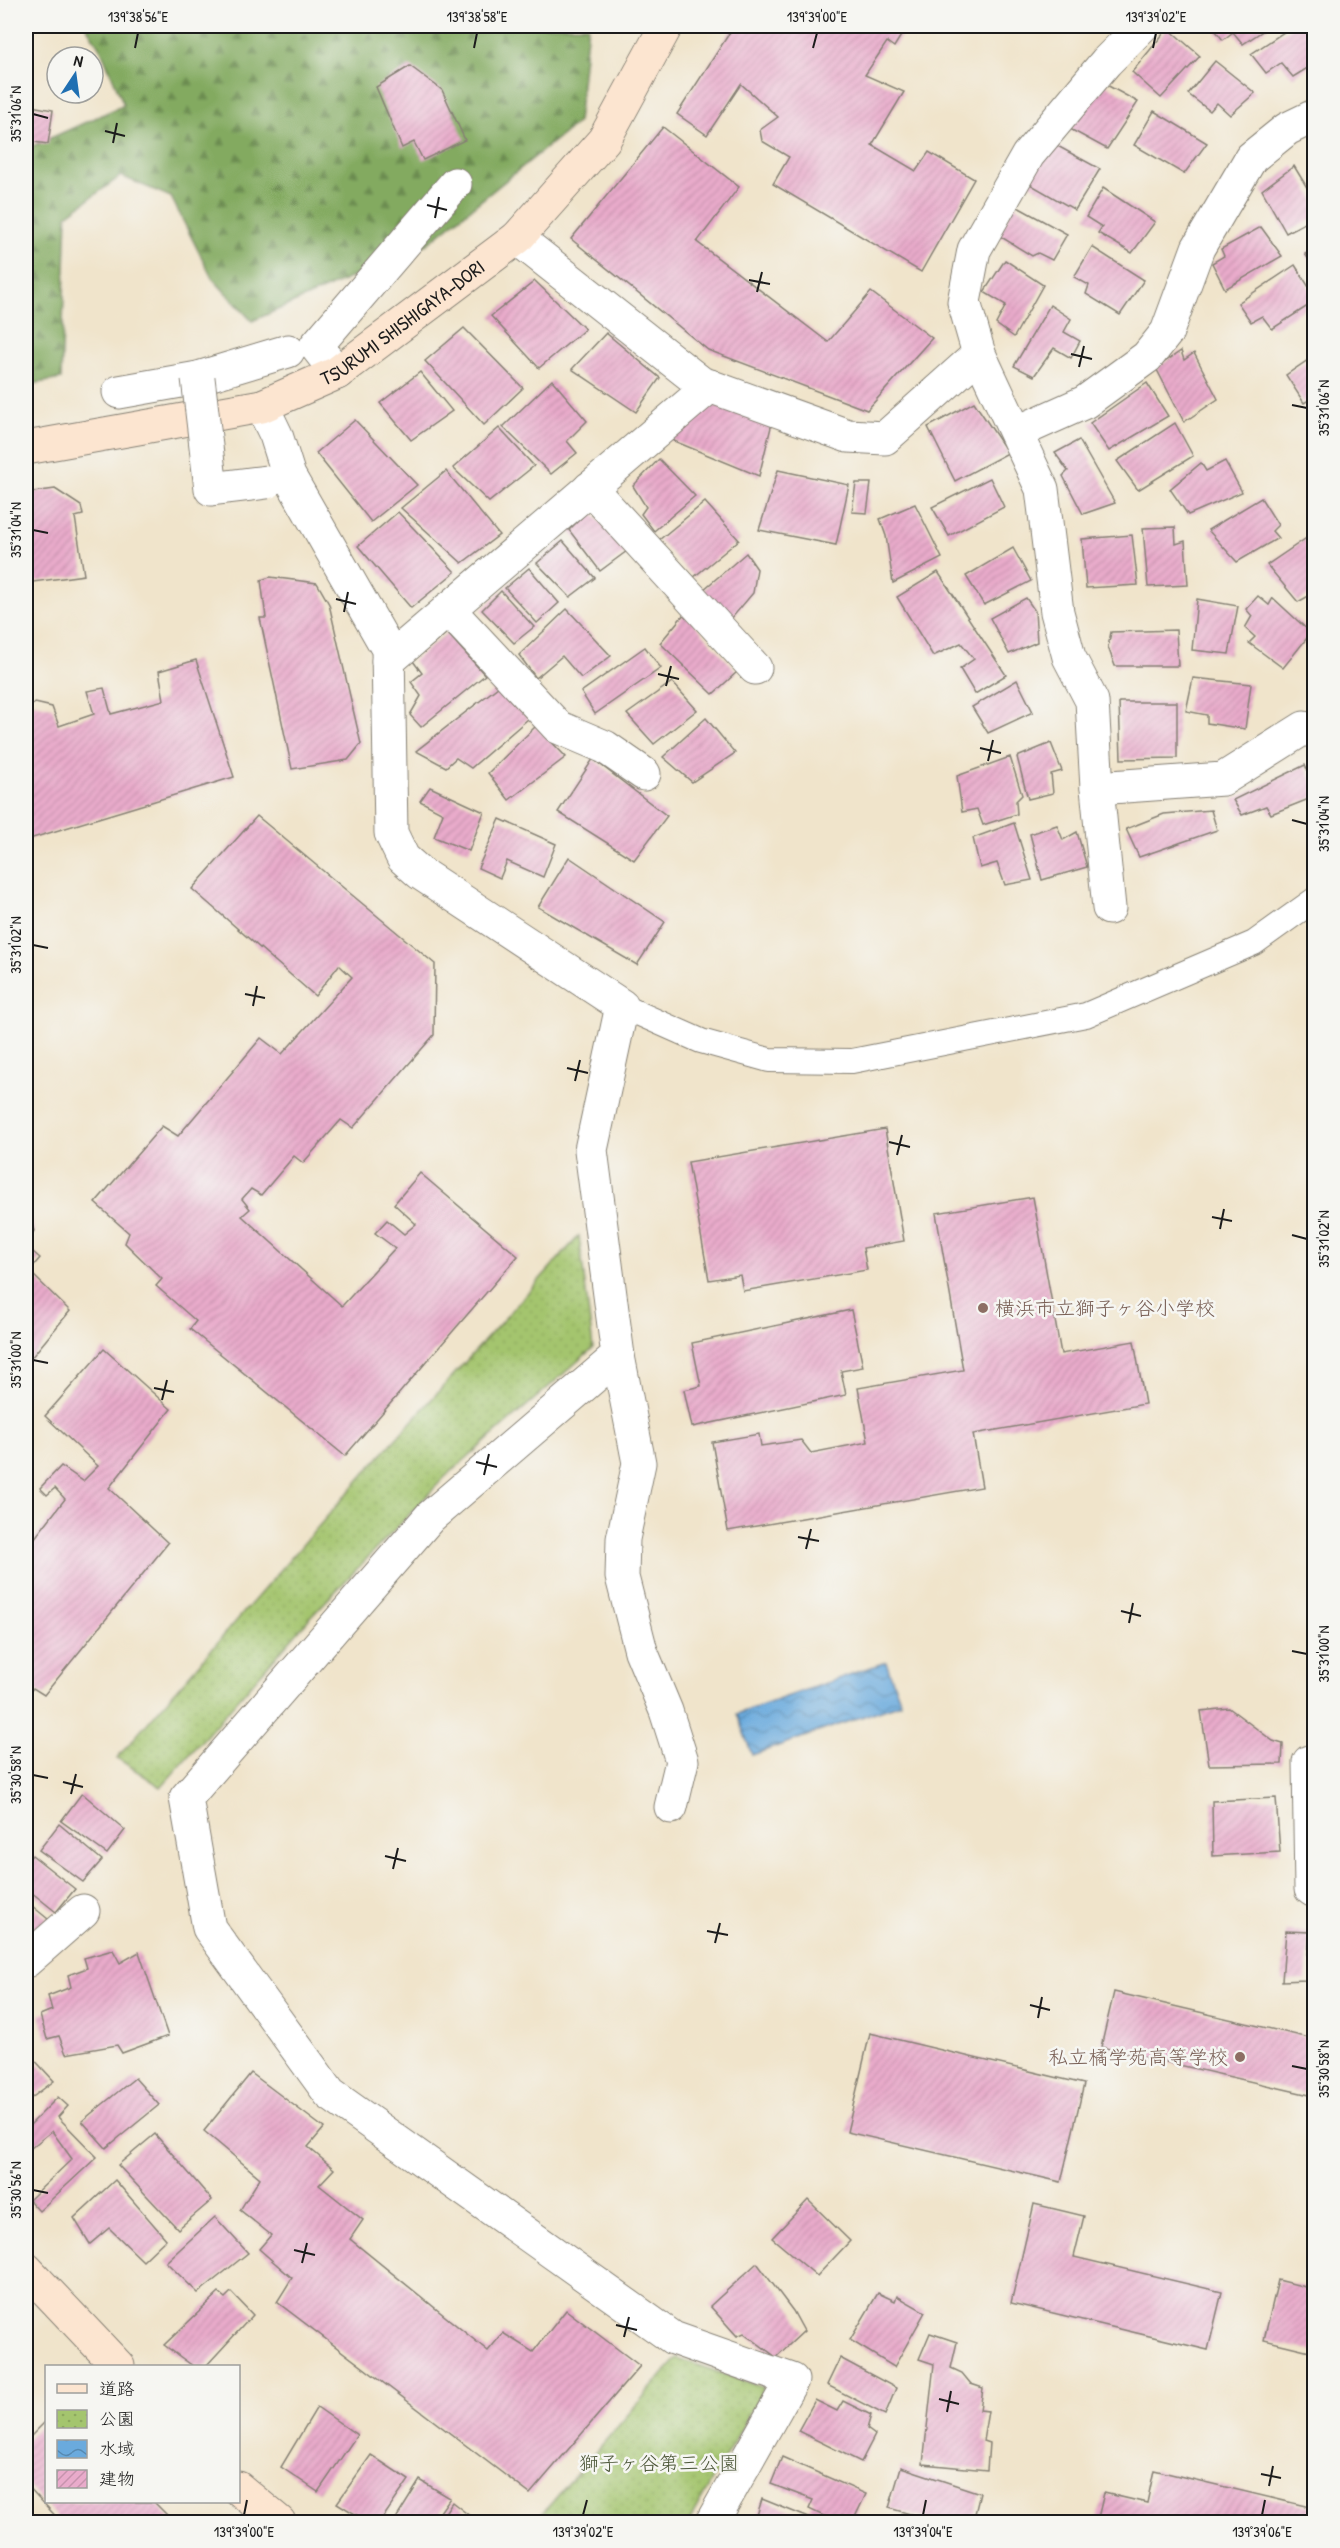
<svg xmlns="http://www.w3.org/2000/svg" width="1340" height="2548" font-family="'Patrick Hand','Klee One',sans-serif">
<style>
.forest{fill:url(#forest-firs);stroke:#50633e;stroke-width:1.5}
.park{fill:url(#park-dots);stroke:#607045;stroke-width:1.5}
.water{fill:url(#water-waves);stroke:#43637c;stroke-width:1.5}
.building{fill:url(#building-hatch)}
.lines{fill:none;stroke-linecap:round;stroke-linejoin:round}
.lane-casing{stroke:#868074;stroke-width:26}
.street-casing{stroke:#868074;stroke-width:35}
.secondary-casing{stroke:#868074;stroke-width:35}
.lane{stroke:#fff;stroke-width:24}
.street{stroke:#fff;stroke-width:33}
.secondary{stroke:#fce5d0;stroke-width:33}
.street-bridge-casing{stroke:#868074;stroke-width:35;stroke-linecap:butt}
.street-bridge{stroke:#fff;stroke-width:33}
.ticks{fill:none;stroke:#1c1c1c;stroke-width:2}
.education-dot{fill:#8d6e63;stroke:#f6f6f2;stroke-width:2}
.labels{text-anchor:middle;stroke-width:5;stroke-linejoin:round;paint-order:stroke}
.street-label{font-size:20px;fill:#1c1c1c;stroke:#f6f6f2}
.education-label{font-size:20px;fill:#785e54;stroke:#f6f6f2;text-anchor:start}
.park-label{font-size:20px;fill:#4c5739;stroke:#f6f6f2}
.neatline{fill:none;stroke:#1c1c1c;stroke-width:2}
.ticks-label{font-size:15px;text-anchor:middle;fill:#1c1c1c}
</style>
<defs>
<pattern id="forest-firs" width="22" height="20" patternUnits="userSpaceOnUse" patternTransform="scale(1.5)"><rect width="22" height="20" fill="#83aa61"/><path d="M5 1l3.5 6h-7zM16 11l3.5 6h-7z" fill="#6a8a4f"/></pattern>
<pattern id="park-dots" width="8" height="8" patternUnits="userSpaceOnUse" patternTransform="scale(1.5)"><rect width="8" height="8" fill="#a4c56e"/><path d="M2 2h.1M6 6h.1" fill="none" stroke="#8da95f" stroke-width="1.8" stroke-linecap="round"/></pattern>
<pattern id="water-waves" width="16" height="10" patternUnits="userSpaceOnUse" patternTransform="scale(1.5)"><rect width="16" height="10" fill="#6aaadd"/><path d="M0 5q4-4 8 0t8 0" fill="none" stroke="#568ab2"/></pattern>
<pattern id="building-hatch" width="6" height="6" patternUnits="userSpaceOnUse" patternTransform="scale(1.5)"><rect width="6" height="6" fill="#e9abcb"/><path d="M-1 1l2-2M0 6l6-6M5 7l2-2" fill="none" stroke="#c793ae"/></pattern>
</defs>
<rect width="100%" height="100%" fill="#f6f6f2"/>
<filter id="ink" filterUnits="userSpaceOnUse"><feTurbulence type="fractalNoise" baseFrequency=".0167" numOctaves="2"/><feDisplacementMap in="SourceGraphic" scale="12" xChannelSelector="R" yChannelSelector="G"/><feConvolveMatrix kernelMatrix="1 2 1 2 8 2 1 2 1" color-interpolation-filters="sRGB"/></filter>
<filter id="wash" filterUnits="userSpaceOnUse"><feTurbulence type="fractalNoise" baseFrequency=".008" numOctaves="4" result="noise"/><feDisplacementMap in="SourceGraphic" scale="24" xChannelSelector="R" yChannelSelector="G"/><feGaussianBlur stdDeviation="1.35" result="paint"/><feColorMatrix in="noise" values="0 0 0 0 0 0 0 0 0 0 0 0 0 0 0 0 0 1.4 0 .05"/><feComposite in="paint" operator="in"/></filter>
<g filter="url(#wash)">
<rect width="100%" height="100%" fill="#f0e4cb"/>
<polygon class="forest" points="86,26 588,26 578,122 427,244 252,321 212,278 171,197 121,176 67,215 61,379 26,385 26,149 124,105 101,50"/>
<g class="park">
<polygon points="579,1236 593,1348 445,1477 308,1620 161,1787 117,1758 365,1473"/>
<polygon points="677,2358 764,2388 689,2522 535,2522"/>
</g>
<polygon class="water" points="886,1662 901,1703 752,1755 737,1714"/>
<g id="blocks">
<g class="building">
<polygon points="734,26 907,26 894,47 887,42 865,75 904,92 872,145 916,171 929,152 974,179 921,272 773,184 789,157 762,141 760,130 778,117 741,84 707,135 677,114"/>
<polygon points="1212,26 1270,26 1243,44 1233,32 1223,40"/>
<polygon points="1293,26 1305,26 1314,39 1314,64 1293,77 1281,63 1266,73 1251,54"/>
<polygon points="1168,28 1200,56 1161,98 1132,72"/>
<polygon points="1215,61 1255,93 1230,115 1217,103 1210,111 1188,94"/>
<polygon points="410,66 442,90 465,140 423,160 414,142 402,148 376,87"/>
<polygon points="1103,83 1138,102 1107,149 1070,129"/>
<polygon points="26,105 53,110 48,144 26,141"/>
<polygon points="1154,111 1207,143 1184,174 1134,145"/>
<polygon points="663,127 739,187 697,242 828,342 871,292 932,338 867,410 708,350 571,239"/>
<polygon points="1052,143 1100,169 1075,210 1028,183"/>
<polygon points="1294,166 1314,199 1314,218 1286,233 1262,190"/>
<polygon points="1103,188 1155,222 1132,253 1098,233 1102,227 1086,217"/>
<polygon points="1014,205 1067,234 1052,260 1038,253 1032,256 998,235"/>
<polygon points="1261,227 1282,256 1225,289 1212,263 1224,256 1221,249"/>
<polygon points="1092,247 1144,280 1120,315 1086,294 1089,285 1074,277"/>
<polygon points="1314,249 1314,267 1305,254"/>
<polygon points="1005,260 1043,285 1014,337 996,324 1006,305 984,292"/>
<polygon points="1295,265 1314,295 1314,302 1272,329 1262,316 1251,322 1238,303"/>
<polygon points="535,281 585,329 539,368 491,316"/>
<polygon points="1050,305 1071,319 1064,332 1080,341 1071,358 1054,348 1034,376 1014,366"/>
<polygon points="464,328 523,388 484,425 425,361"/>
<polygon points="606,333 660,378 636,412 572,369"/>
<polygon points="1181,351 1184,360 1194,353 1218,399 1184,422 1156,368"/>
<polygon points="1314,356 1314,397 1304,403 1286,375"/>
<polygon points="420,372 452,411 411,440 380,403"/>
<polygon points="552,380 587,421 567,441 577,453 551,474 503,427"/>
<polygon points="1147,383 1168,416 1109,451 1090,423"/>
<polygon points="713,399 772,423 759,476 669,439"/>
<polygon points="974,402 1008,453 955,481 928,427"/>
<polygon points="355,420 417,485 371,522 316,453"/>
<polygon points="1175,423 1193,456 1138,490 1117,461"/>
<polygon points="499,428 534,466 489,502 453,468"/>
<polygon points="1079,440 1115,503 1083,514 1063,476 1068,471 1055,453"/>
<polygon points="659,459 695,496 654,531 641,514 646,507 633,486"/>
<polygon points="1225,461 1242,492 1188,515 1170,489 1201,463 1206,471"/>
<polygon points="778,470 849,485 836,545 759,530"/>
<polygon points="446,471 499,535 462,563 401,508"/>
<polygon points="990,478 1004,507 949,536 932,507"/>
<polygon points="856,483 871,483 867,513 852,512"/>
<polygon points="55,489 81,506 83,515 75,517 84,575 26,583 26,493"/>
<polygon points="1261,498 1278,525 1272,531 1278,538 1237,562 1208,530"/>
<polygon points="705,502 739,540 694,577 659,540"/>
<polygon points="915,504 942,558 893,583 886,536 880,519"/>
<polygon points="589,510 627,551 600,571 569,530"/>
<polygon points="398,512 455,572 411,608 358,546"/>
<polygon points="1175,527 1176,544 1185,541 1188,585 1148,587 1143,528"/>
<polygon points="1132,535 1138,585 1086,588 1082,539"/>
<polygon points="1308,537 1314,546 1314,593 1298,602 1267,565"/>
<polygon points="563,541 595,578 570,597 537,563"/>
<polygon points="1013,548 1031,581 984,605 966,576"/>
<polygon points="746,553 757,569 753,593 731,619 703,590"/>
<polygon points="529,568 559,603 537,623 505,588"/>
<polygon points="938,572 1006,675 975,694 960,669 974,659 961,643 933,656 897,597"/>
<polygon points="270,577 317,583 329,604 361,744 348,760 292,769 260,618 266,618 261,580"/>
<polygon points="501,591 534,627 514,643 482,610"/>
<polygon points="1258,596 1269,605 1273,598 1311,633 1283,668 1249,643 1255,637 1245,628 1252,616 1246,609"/>
<polygon points="1026,598 1035,611 1037,642 1009,654 990,618"/>
<polygon points="1197,599 1238,606 1229,654 1192,650"/>
<polygon points="567,609 611,656 581,678 562,656 536,678 519,655"/>
<polygon points="685,613 737,672 713,694 660,643"/>
<polygon points="1176,630 1178,666 1115,666 1108,647 1111,632"/>
<polygon points="447,633 485,675 421,727 410,715 421,696 411,682 422,673 413,661"/>
<polygon points="645,647 661,668 595,714 581,692"/>
<polygon points="196,660 234,777 26,840 26,736 30,735 26,722 26,706 35,703 52,707 59,726 94,714 87,691 104,688 111,714 164,700 159,671"/>
<polygon points="1193,678 1251,684 1245,729 1207,723 1207,715 1186,711"/>
<polygon points="1017,680 1033,712 988,733 972,707"/>
<polygon points="672,682 697,710 654,744 627,714"/>
<polygon points="498,687 528,719 471,768 456,758 446,767 416,751"/>
<polygon points="1119,702 1177,702 1177,758 1121,759"/>
<polygon points="706,718 735,753 692,782 663,757"/>
<polygon points="536,726 566,757 509,800 488,773"/>
<polygon points="1051,743 1062,771 1051,774 1053,793 1028,799 1017,757"/>
<polygon points="1010,757 1022,795 1016,801 1017,814 983,825 977,809 962,812 957,776"/>
<polygon points="593,759 667,816 634,860 558,812"/>
<polygon points="1305,765 1314,785 1314,797 1271,814 1266,806 1242,815 1233,800"/>
<polygon points="430,787 484,812 469,851 434,837 443,813 420,801"/>
<polygon points="1211,810 1217,830 1139,857 1126,829 1164,814"/>
<polygon points="257,816 435,964 434,1035 353,1128 341,1120 303,1163 294,1156 261,1195 251,1189 242,1199 250,1209 242,1216 342,1306 395,1248 375,1233 387,1220 404,1234 416,1224 394,1204 420,1173 518,1256 345,1456 190,1329 196,1321 156,1286 162,1279 125,1243 129,1233 95,1203 162,1126 178,1136 261,1038 282,1054 352,977 339,965 315,996 192,889"/>
<polygon points="500,819 556,844 543,877 507,861 500,878 478,868"/>
<polygon points="1014,823 1032,880 1005,885 997,863 980,868 973,838"/>
<polygon points="1057,825 1063,840 1077,832 1087,867 1042,880 1030,834"/>
<polygon points="569,857 665,922 637,965 538,907"/>
<polygon points="885,1129 904,1241 863,1248 867,1270 743,1291 740,1275 709,1280 688,1162"/>
<polygon points="1033,1197 1061,1354 1134,1341 1145,1404 973,1434 982,1487 728,1531 712,1442 759,1434 761,1446 801,1440 811,1453 868,1442 858,1388 963,1370 936,1213"/>
<polygon points="26,1206 34,1231 26,1243"/>
<polygon points="26,1246 40,1258 29,1271 70,1311 26,1364"/>
<polygon points="851,1310 863,1367 841,1371 846,1395 692,1427 684,1390 701,1386 692,1343"/>
<polygon points="104,1349 171,1409 109,1488 168,1543 44,1695 33,1688 26,1696 26,1534 34,1539 65,1499 55,1488 47,1495 40,1488 61,1466 83,1481 98,1466 45,1416"/>
<polygon points="1229,1708 1273,1741 1283,1744 1282,1764 1209,1765 1201,1711"/>
<polygon points="82,1793 125,1830 107,1854 61,1821"/>
<polygon points="1276,1798 1280,1852 1213,1856 1212,1801"/>
<polygon points="59,1824 102,1860 83,1882 39,1850"/>
<polygon points="32,1855 75,1889 56,1912 26,1888 26,1862"/>
<polygon points="26,1901 48,1919 28,1943 26,1942"/>
<polygon points="1286,1931 1310,1932 1306,1980 1282,1981"/>
<polygon points="113,1950 120,1963 139,1952 168,2036 122,2053 117,2045 66,2054 59,2036 47,2039 40,2015 52,2010 48,1996 71,1987 68,1975 87,1968 84,1958"/>
<polygon points="1114,1992 1314,2039 1314,2096 1101,2047"/>
<polygon points="870,2033 1084,2084 1061,2182 847,2132"/>
<polygon points="29,2054 54,2081 26,2102 26,2057"/>
<polygon points="251,2073 324,2128 308,2147 334,2169 319,2185 363,2220 350,2239 488,2351 503,2333 533,2352 566,2310 640,2366 530,2494 277,2302 292,2278 259,2249 271,2235 240,2210 260,2178 204,2131"/>
<polygon points="135,2078 159,2105 106,2148 82,2121"/>
<polygon points="58,2097 68,2106 58,2117 97,2157 39,2211 29,2200 72,2159 52,2131 26,2152 26,2129"/>
<polygon points="155,2134 212,2200 178,2229 118,2165"/>
<polygon points="115,2180 166,2239 143,2261 109,2228 90,2244 74,2218"/>
<polygon points="808,2200 850,2241 817,2276 772,2238"/>
<polygon points="1034,2204 1084,2216 1074,2257 1222,2292 1208,2350 1011,2303"/>
<polygon points="215,2217 248,2253 198,2293 166,2262"/>
<polygon points="757,2263 793,2311 804,2331 776,2357 744,2333 737,2336 710,2306"/>
<polygon points="1278,2280 1314,2289 1314,2352 1264,2340"/>
<polygon points="231,2292 253,2315 206,2366 193,2366 164,2345 219,2293 225,2298"/>
<polygon points="878,2293 895,2301 897,2296 925,2312 894,2367 850,2340"/>
<polygon points="930,2333 957,2342 951,2368 962,2373 971,2384 983,2388 980,2410 988,2411 983,2441 989,2443 987,2470 923,2464 934,2364 919,2359"/>
<polygon points="840,2358 896,2388 885,2415 827,2385"/>
<polygon points="815,2400 837,2411 843,2401 871,2415 867,2429 875,2435 861,2462 798,2431"/>
<polygon points="317,2407 357,2435 318,2492 281,2467"/>
<polygon points="46,2421 46,2502 154,2502 174,2522 61,2522 26,2484 26,2441"/>
<polygon points="371,2455 409,2480 380,2522 368,2522 337,2503"/>
<polygon points="782,2457 866,2494 854,2519 842,2515 840,2522 836,2522 809,2509 813,2500 771,2484"/>
<polygon points="901,2467 980,2493 973,2522 938,2522 889,2508"/>
<polygon points="1154,2470 1314,2508 1314,2522 1097,2522 1104,2493 1147,2503"/>
<polygon points="420,2480 450,2498 433,2522 394,2522"/>
<polygon points="762,2499 819,2522 755,2522"/>
<polygon points="452,2502 475,2520 473,2522 439,2522"/>
</g>
</g>
</g>
<g filter="url(#ink)">
<use href="#blocks" fill-opacity="0" stroke="#868074" stroke-width="1.5"/>
<g class="lines">
<g class="lane-casing">
<polyline id="lane" points="622,1006 701,1041 769,1060 852,1061 1086,1015 1254,943 1314,900"/>
</g>
<g class="street-casing">
<g id="street">
<polyline points="517,238 701,383 848,436 885,438 979,354"/>
<polyline points="337,373 316,346 455,184"/>
<polyline points="119,392 198,378 288,351"/>
<polyline points="262,406 276,435 289,476 388,649 391,833 403,858 420,873 622,1006 591,1150 618,1356 430,1517 186,1798 209,1928 330,2094 673,2338 792,2380 712,2522"/>
<polyline points="1018,432 1085,402 1147,357 1167,332 1198,248 1251,158 1287,129 1314,116"/>
<polyline points="590,488 755,668"/>
<polyline points="448,609 558,727 605,747 644,774"/>
<polyline points="388,661 710,386"/>
<polyline points="1097,788 1223,779 1304,728"/>
<polyline points="1109,908 1097,788 1092,701 1069,657 1057,612 1042,489 979,354 964,302 974,250 1028,155 1106,62 1142,26"/>
<polyline points="618,1356 639,1463 623,1539 622,1577 641,1651 666,1711 682,1761 671,1807"/>
<polyline points="1314,1762 1309,1762 1311,1889 1314,1891"/>
<polyline points="26,1961 83,1911"/>
</g>
</g>
<g class="secondary-casing">
<g id="secondary">
<path id="s1" d="M26,448L262,406L337,373L517,238L604,140L666,26"/>
<polyline points="26,2269 118,2366"/>
<polyline points="238,2488 279,2522"/>
</g>
</g>
<use href="#lane" class="lane"/>
<use href="#street" class="street"/>
<use href="#secondary" class="secondary"/>
<g class="street-bridge-casing">
<polyline id="street-bridge" points="198,378 211,489 267,482"/>
</g>
<use href="#street-bridge" class="street-bridge"/>
</g>
</g>
<path class="ticks" d="M135,48L138,33M474,48L477,33M813,48L817,33M1153,48L1156,33M33,114L48,118M105,131L125,136M113,143L117,123M427,205L447,210M435,218L439,197M749,280L770,284M757,292L762,272M1071,354L1092,359M1079,367L1084,346M1292,405L1307,408M33,530L48,533M336,599L356,604M344,612L348,592M658,674L679,679M666,686L671,666M980,748L1001,753M988,761L993,740M1292,820L1307,824M33,945L48,948M245,994L265,998M253,1006L257,986M567,1068L588,1073M575,1081L580,1060M889,1142L910,1147M897,1155L902,1135M1212,1217L1232,1221M1220,1229L1224,1209M1292,1235L1307,1239M33,1360L48,1363M154,1388L174,1392M162,1400L167,1380M476,1462L497,1467M484,1475L489,1454M798,1537L819,1541M806,1549L811,1529M1121,1611L1141,1616M1129,1623L1133,1603M1292,1651L1307,1654M33,1775L48,1778M63,1782L83,1787M71,1794L76,1774M385,1856L406,1861M393,1869L398,1848M707,1931L728,1935M715,1943L720,1923M1030,2005L1050,2010M1038,2018L1042,1997M1292,2066L1307,2069M33,2190L48,2193M294,2250L315,2255M302,2263L307,2243M616,2325L637,2330M624,2337L629,2317M939,2399L959,2404M947,2412L951,2391M1261,2474L1281,2478M1269,2486L1273,2466M244,2515L247,2500M583,2515L587,2500M923,2515L926,2500M1262,2515L1265,2500"/>
<g class="education-dot">
<circle cx="983" cy="1308" r="6"/>
<circle cx="1240" cy="2057" r="6"/>
</g>
<g class="labels">
<g class="street-label">
<text dy="7" stroke="none"><textPath href="#s1" startOffset="404">TSURUMI SHISHIGAYA-DORI</textPath></text>
</g>
<g class="education-label">
<text x="995" y="1315">横浜市立獅子ヶ谷小学校</text>
<text x="1228" y="2064" text-anchor="end">私立橘学苑高等学校</text>
</g>
<g class="park-label">
<text x="659" y="2470">獅子ヶ谷第三公園</text>
</g>
</g>
<rect width="1340" height="2548" fill="none" stroke="#f6f6f2" stroke-width="66"/>
<rect x="45" y="2365" width="195" height="138" fill="#f6f6f2" stroke="#9f9f9c" stroke-width="1.5"/>
<rect x="57" y="2384" width="30" height="9" fill="#fce5d0" stroke="#9f9f9c" stroke-width="1.5"/>
<text x="99" y="2395" font-size="18" fill="#1c1c1c">道路</text>
<rect x="57" y="2410" width="30" height="18" fill="url(#park-dots)" stroke="#9f9f9c" stroke-width="1.5"/>
<text x="99" y="2425" font-size="18" fill="#1c1c1c">公園</text>
<rect x="57" y="2440" width="30" height="18" fill="url(#water-waves)" stroke="#9f9f9c" stroke-width="1.5"/>
<text x="99" y="2455" font-size="18" fill="#1c1c1c">水域</text>
<rect x="57" y="2470" width="30" height="18" fill="url(#building-hatch)" stroke="#9f9f9c" stroke-width="1.5"/>
<text x="99" y="2485" font-size="18" fill="#1c1c1c">建物</text>
<g transform="translate(75 75) rotate(13)"><circle r="28" fill="#f6f6f2" stroke="#9f9f9c" stroke-width="1.5"/>
<path d="M0-4.5L10 22L0 15L-10 22Z" fill="#1f6fb2"/>
<text y="-9" font-size="16" font-weight="bold" text-anchor="middle" fill="#1c1c1c">N</text>
</g>
<rect x="33" y="33" width="1274" height="2482" class="neatline"/>
<g class="ticks-label">
<text x="138" y="22">139°38'56"E</text>
<text x="477" y="22">139°38'58"E</text>
<text x="817" y="22">139°39'00"E</text>
<text x="1156" y="22">139°39'02"E</text>
<text transform="translate(16 114) rotate(-90)" y="5">35°31'06"N</text>
<text transform="translate(1324 408) rotate(-90)" y="5">35°31'06"N</text>
<text transform="translate(16 530) rotate(-90)" y="5">35°31'04"N</text>
<text transform="translate(1324 824) rotate(-90)" y="5">35°31'04"N</text>
<text transform="translate(16 945) rotate(-90)" y="5">35°31'02"N</text>
<text transform="translate(1324 1239) rotate(-90)" y="5">35°31'02"N</text>
<text transform="translate(16 1360) rotate(-90)" y="5">35°31'00"N</text>
<text transform="translate(1324 1654) rotate(-90)" y="5">35°31'00"N</text>
<text transform="translate(16 1775) rotate(-90)" y="5">35°30'58"N</text>
<text transform="translate(1324 2069) rotate(-90)" y="5">35°30'58"N</text>
<text transform="translate(16 2190) rotate(-90)" y="5">35°30'56"N</text>
<text x="244" y="2537">139°39'00"E</text>
<text x="583" y="2537">139°39'02"E</text>
<text x="923" y="2537">139°39'04"E</text>
<text x="1262" y="2537">139°39'06"E</text>
</g>
</svg>
